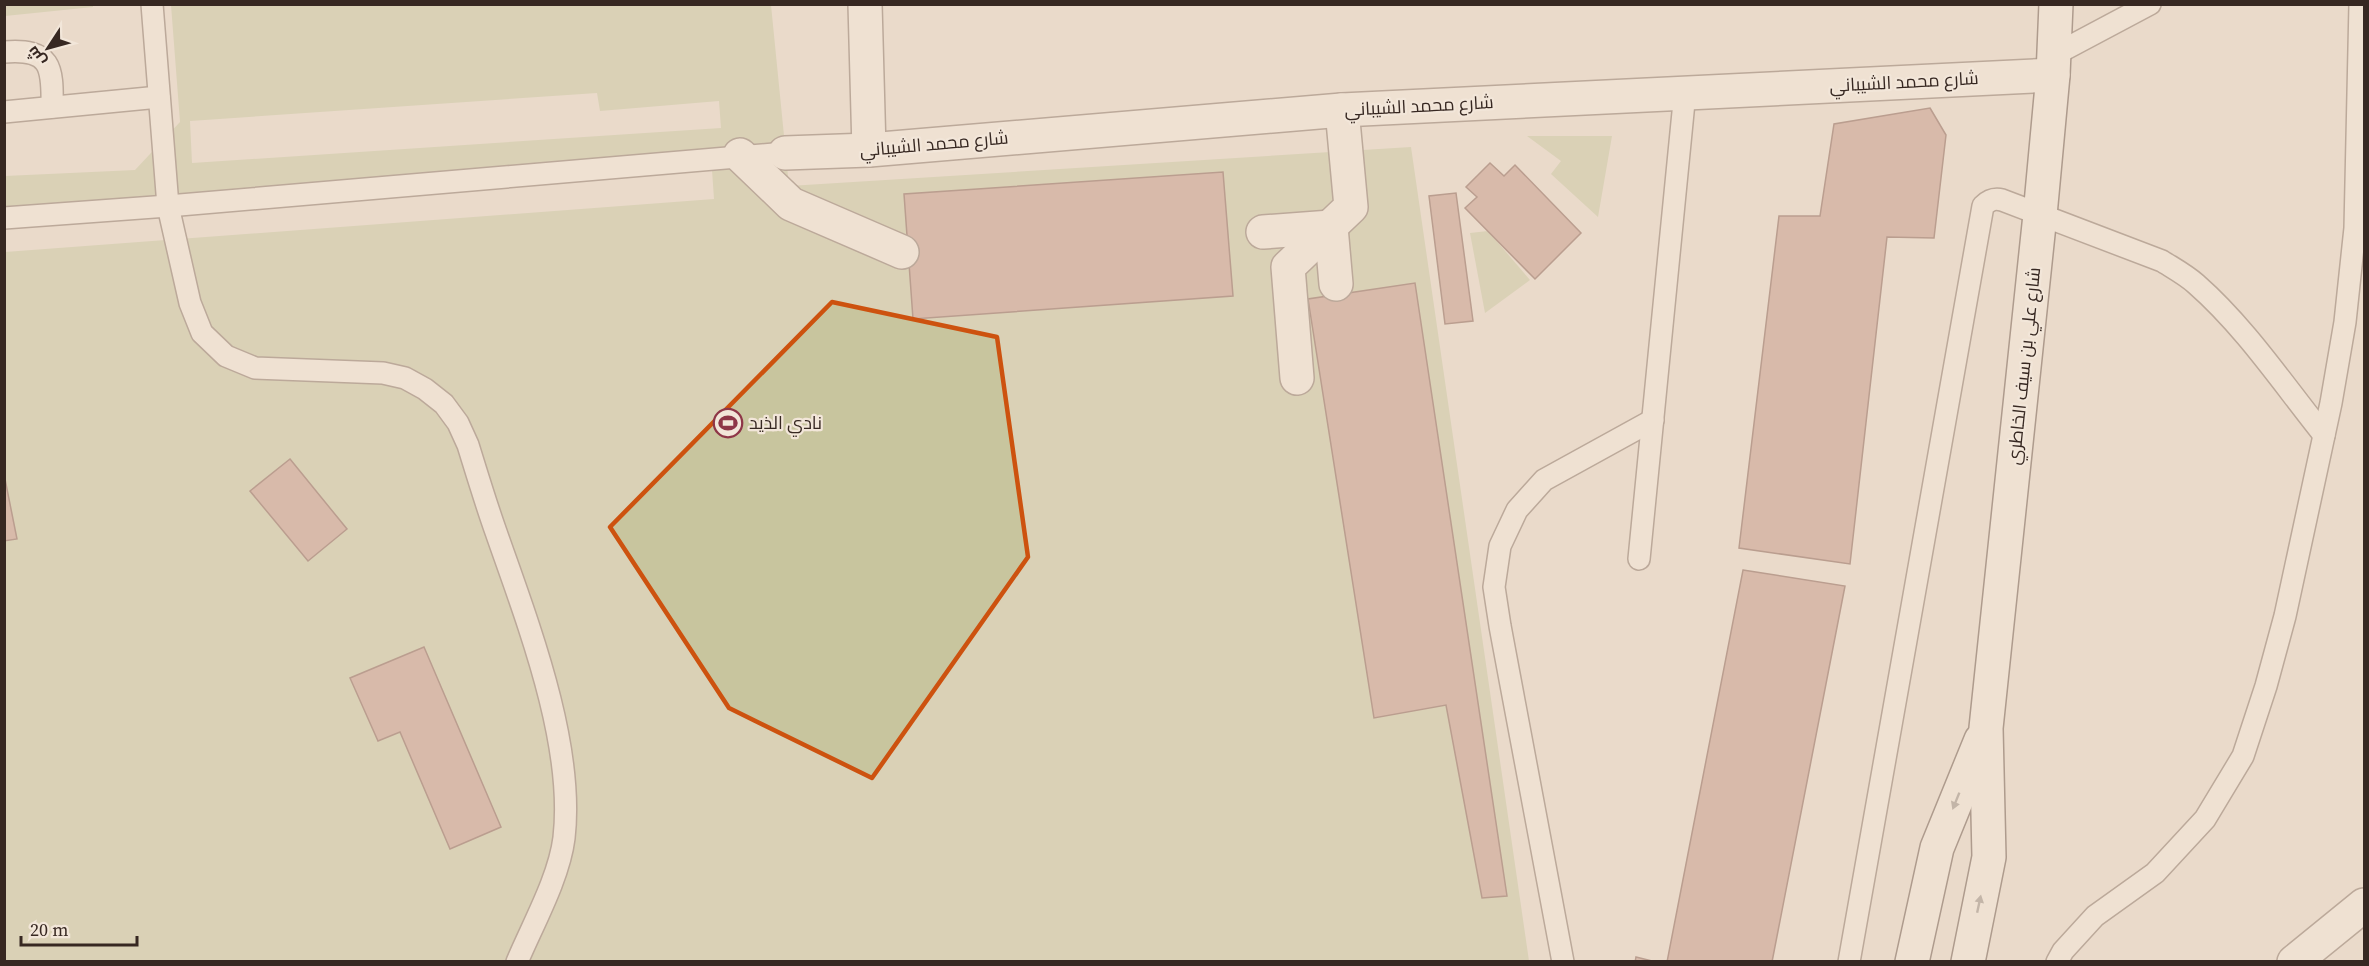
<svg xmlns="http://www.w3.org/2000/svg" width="2369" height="966" font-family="'Source Serif 4',Cairo,serif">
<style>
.green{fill:#c8c59e;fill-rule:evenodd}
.building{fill:#c49284;stroke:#825448;stroke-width:1.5}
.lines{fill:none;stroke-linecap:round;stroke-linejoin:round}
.lane-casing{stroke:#856d60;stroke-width:24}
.street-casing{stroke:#856d60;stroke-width:36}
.secondary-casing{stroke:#674e43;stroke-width:36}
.lane{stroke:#f6e9dc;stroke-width:21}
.street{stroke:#f6e9dc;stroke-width:33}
.secondary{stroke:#f6e9dc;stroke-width:33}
.oneway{fill:#96887f}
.marked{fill:none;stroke:#cd520f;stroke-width:4.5;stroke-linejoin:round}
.labels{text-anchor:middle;stroke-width:4.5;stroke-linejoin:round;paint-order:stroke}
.street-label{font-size:18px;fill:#372822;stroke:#f2e6d9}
.poi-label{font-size:18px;fill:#372822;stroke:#f2e6d9;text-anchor:start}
</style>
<rect width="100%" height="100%" fill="#eadaca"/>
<g class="green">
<polygon points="5,4 93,4 93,7 5,16"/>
<path d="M171,5H771L789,186L1411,147L1529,961H5V252L714,199L712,170L5,222V176L135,170L180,122ZM597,93L600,111L719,101L721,128L192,163L190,121Z"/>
<polygon points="1527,136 1612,136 1598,217 1551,174 1561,161"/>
<polygon points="1488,231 1530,280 1485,313 1470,233"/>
</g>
<g class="building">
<polygon points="1930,108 1946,135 1934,238 1887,237 1850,564 1739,548 1779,216 1820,216 1834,124"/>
<polygon points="1490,163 1504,176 1515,165 1581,233 1535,279 1465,208 1477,197 1466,187"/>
<polygon points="1223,172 1233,296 913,319 904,194"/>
<polygon points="1456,193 1473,321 1445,324 1429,196"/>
<polygon points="1415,283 1507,896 1482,898 1446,705 1374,718 1308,299"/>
<polygon points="290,459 347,529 308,561 250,491"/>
<polygon points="4,474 17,539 4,541"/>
<polygon points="1743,570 1845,586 1772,962 1667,962"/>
<polygon points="424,647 501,827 450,849 400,732 378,741 350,678"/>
<polygon points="1636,957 1656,962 1635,962"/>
</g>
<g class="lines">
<g class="lane-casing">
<g id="lane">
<path d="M152,4L168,206L190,303L202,333L226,356L255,368L383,373L405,378L425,389L444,404L458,423L468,445C477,474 486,504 496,532C527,621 575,743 564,838C559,878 533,924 517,962"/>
<path d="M4,52C51,48 53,67 52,107"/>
<polyline points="2054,55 2150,4"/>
<polyline points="4,112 159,97"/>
<polyline points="4,218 168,206 785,153"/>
<polyline points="1639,559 1685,92"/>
<polyline points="1563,962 1500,626 1494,587 1500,546 1517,510 1544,480 1653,420"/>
<path d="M1849,962L1983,206C1989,200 1994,198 2002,200L2162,261C2173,268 2186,275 2196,284C2245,327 2283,384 2324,435"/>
<polyline points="2057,962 2063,951 2095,916 2155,873 2205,819 2243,756 2266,686 2285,616 2331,403 2345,322 2355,228 2360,4"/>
</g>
</g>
<g class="street-casing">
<g id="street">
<polyline points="865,4 869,150"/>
<polyline points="785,153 869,150 1342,110 2053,75"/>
<polyline points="740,155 791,204 902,252"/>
<polyline points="1263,232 1331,227 1336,284"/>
<polyline points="1297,378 1288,267 1351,207 1342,110"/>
<polyline points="2294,962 2364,905"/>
</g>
</g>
<g class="secondary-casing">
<g id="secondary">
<polyline points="1912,962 1937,848 1981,740"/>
<polyline points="1968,962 1989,857 1986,728 2040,215 2053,75 2056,4"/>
</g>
</g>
<use href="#lane" class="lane"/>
<use href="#street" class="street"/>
<use href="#secondary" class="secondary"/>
</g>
<defs><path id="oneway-solid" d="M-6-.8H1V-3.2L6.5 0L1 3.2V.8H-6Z" transform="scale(1.5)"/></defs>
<g class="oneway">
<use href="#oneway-solid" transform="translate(1956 801) rotate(112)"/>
<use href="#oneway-solid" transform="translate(1979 904) rotate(-78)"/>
</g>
<path d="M0 0H2369V966H0ZM832,302L997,337L1028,557L872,778L729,708L610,527Z" fill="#eadaca" fill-opacity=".55" fill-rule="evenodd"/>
<path class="marked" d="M832,302L997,337L1028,557L872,778L729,708L610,527Z"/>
<defs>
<g id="stadium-ring" transform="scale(1.5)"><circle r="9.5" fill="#f2e6d9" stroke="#8e3647" stroke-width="1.5"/><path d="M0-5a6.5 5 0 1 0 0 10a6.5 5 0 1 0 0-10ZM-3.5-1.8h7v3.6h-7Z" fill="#8e3647"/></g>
</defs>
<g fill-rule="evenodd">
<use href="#stadium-ring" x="728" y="423"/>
</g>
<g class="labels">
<g class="street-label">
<text transform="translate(1904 82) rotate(-3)" y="6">شارع محمد الشيباني</text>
<text transform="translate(1419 106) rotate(-3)" y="6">شارع محمد الشيباني</text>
<text transform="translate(934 144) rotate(-5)" y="6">شارع محمد الشيباني</text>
<text transform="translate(2024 366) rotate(-84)" y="6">شارع علي بن سيف الخاطري</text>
</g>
<g class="poi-label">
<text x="749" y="429">نادي الذيد</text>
</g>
</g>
<rect width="2369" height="966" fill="none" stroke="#372822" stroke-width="12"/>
<g transform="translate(48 48) rotate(234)" stroke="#f2e6d9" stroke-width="4.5" paint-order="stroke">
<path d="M0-4.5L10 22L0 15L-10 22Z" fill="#372822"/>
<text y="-9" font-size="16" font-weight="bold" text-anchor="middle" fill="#372822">ش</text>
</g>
<path d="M21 936v9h116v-9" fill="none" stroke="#372822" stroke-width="3"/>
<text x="30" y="936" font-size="18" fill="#372822" stroke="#f2e6d9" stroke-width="4.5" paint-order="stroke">20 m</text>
</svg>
